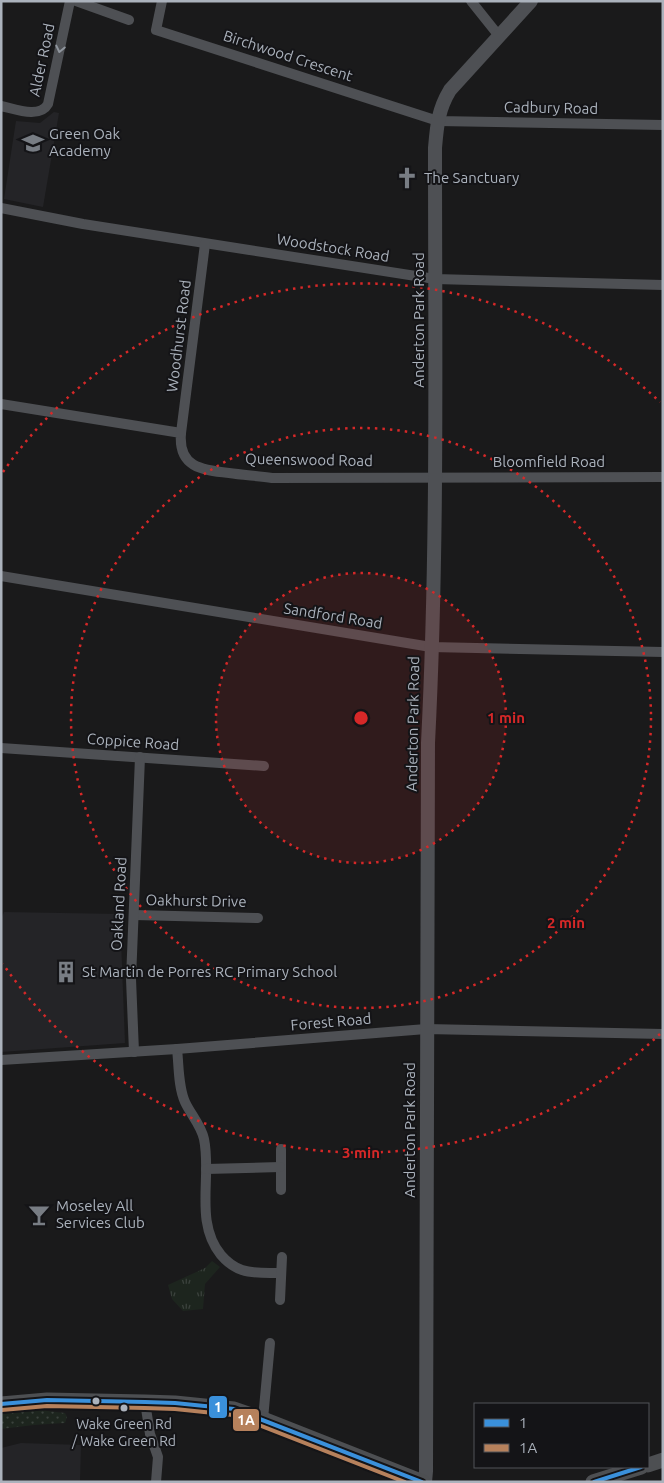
<svg xmlns="http://www.w3.org/2000/svg" width="664" height="1483" font-family="Ubuntu,sans-serif">
<style>
.built{fill:#242427}
.grass{fill:url(#grass-dots)}
.park{fill:url(#park-tufts)}
.lines{fill:none;stroke-linecap:round;stroke-linejoin:round}
.minor{stroke:#4e5054;stroke-width:10}
.tertiary{stroke:#4e5054;stroke-width:14}
.secondary{stroke:#4d4f52;stroke-width:15}
.bus-1-casing{stroke:#141417;stroke-width:8}
.bus-2-casing{stroke:#141417;stroke-width:8}
.bus-1{stroke:#3a90db;stroke-width:4}
.bus-2{stroke:#b6815c;stroke-width:4}
.oneway{stroke:#8f959d}
.ring{fill:none;stroke:#d62828;stroke-width:2.5;stroke-dasharray:2.5 5}
.bus-dot{fill:#abb2bc;stroke:#141417;stroke-width:2}
.labels{text-anchor:middle;stroke-width:4;stroke-linejoin:round;paint-order:stroke}
.bus-label{font-size:14px;fill:#abb2bc;stroke:#141417}
.street-label{font-size:15px;fill:#abb2bc;stroke:#141417}
.poi-label{font-size:15px;fill:#abb2bc;stroke:#141417;text-anchor:start}
.centre{fill:#d62828;stroke:#141417;stroke-width:2.5}
.ring-label{font-size:15px;text-anchor:middle;font-weight:bold;fill:#d62828;stroke:#141417;stroke-width:4;stroke-linejoin:round;paint-order:stroke}
.line-badge{stroke:#141417;stroke-width:2}
.badge-label{font-size:14px;text-anchor:middle;font-weight:bold;fill:#fff}
</style>
<defs>
<pattern id="grass-dots" width="8" height="8" patternUnits="userSpaceOnUse" patternTransform="scale(1.25)"><rect width="8" height="8" fill="#1d251e"/><path d="M2 2h.1M6 6h.1" fill="none" stroke="#3b423d" stroke-width="1.8" stroke-linecap="round"/></pattern>
<pattern id="park-tufts" width="24" height="20" patternUnits="userSpaceOnUse" patternTransform="scale(1.25)"><rect width="24" height="20" fill="#1d251e"/><path d="M3 7l-1-3M5 7V3M7 7l1-3M15 17l-1-3M17 17v-4M19 17l1-3" fill="none" stroke="#3b423d"/></pattern>
</defs>
<rect width="100%" height="100%" fill="#1a1a1b"/>
<g class="built">
<polygon points="54,112 59,113 43,207 4,199 16,121 40,123"/>
<polygon points="4,912 120,914 125,1043 1,1052 1,919"/>
<polygon points="21,1443 81,1445 80,1482 1,1482 1,1448"/>
</g>
<polygon class="grass" points="30,1409 65,1413 67,1417 65,1423 34,1425 1,1429 1,1414"/>
<polygon class="park" points="212,1261 220,1267 205,1284 203,1309 183,1311 172,1299 168,1285 205,1268"/>
<g class="lines">
<g class="minor">
<polyline points="76,1 129,20"/>
<polyline points="162,1 156,30 438,121 663,125"/>
<polyline points="471,1 499,36"/>
<path d="M1,106C15,109 40,119 48,104L70,1"/>
<polyline points="1,208 83,224 435,279 663,285"/>
<path d="M1,404L181,433C178,467 201,470 229,473C243,475 258,476 272,478L663,477"/>
<polyline points="181,433 205,244"/>
<polyline points="1,576 431,647 663,652"/>
<polyline points="1,748 264,766"/>
<polyline points="134,915 258,918"/>
<path d="M177,1049C179,1066 178,1086 185,1102C191,1115 201,1125 204,1139C212,1177 194,1222 221,1255C227,1262 233,1267 242,1270C254,1274 267,1273 280,1273"/>
<polyline points="134,1052 131,979 140,757"/>
<polyline points="1,1060 177,1049 426,1029 663,1034"/>
<polyline points="281,1149 281,1190"/>
<polyline points="206,1169 280,1167"/>
<polyline points="280,1300 282,1257"/>
<polyline points="145,1402 150,1434 158,1457 156,1482"/>
<polyline points="263,1419 270,1343"/>
</g>
<path class="tertiary" d="M425,1482L426,1471L428,743C438,545 435,346 435,148C437,125 438,110 450,90L531,1"/>
<g class="secondary">
<polyline points="1,1404 47,1400 145,1402 175,1403 234,1409 263,1419 423,1482"/>
<polyline points="648,1465 663,1460"/>
<polyline points="593,1482 641,1467"/>
</g>
<g class="bus-1-casing">
<g id="bus-1">
<polyline points="1,1404 47,1400 145,1402 175,1403 234,1409 422,1482"/>
<polyline points="594,1482 641,1467"/>
</g>
</g>
<g class="bus-2-casing">
<polyline id="bus-2" points="2,1410 47,1406 145,1408 175,1409 233,1415 405,1482"/>
</g>
<use href="#bus-1" class="bus-1"/>
<use href="#bus-2" class="bus-2"/>
</g>
<defs><path id="oneway-chevron" d="M-2-3.5L2.5 0L-2 3.5" fill="none" stroke-width="1.6" stroke-linecap="round" stroke-linejoin="round" transform="scale(1.25)"/></defs>
<use class="oneway" href="#oneway-chevron" transform="translate(60 49) rotate(102)"/>
<circle cx="361" cy="718" r="145" fill="#d62828" fill-opacity=".12"/>
<g class="ring">
<circle cx="361" cy="718" r="145"/>
<circle cx="361" cy="718" r="290"/>
<path d="M660 1034A435 435 0 0 1 3 964M3 472A435 435 0 0 1 660 402"/>
</g>
<defs>
<g id="school-bare" transform="scale(1.725)"><path d="M0-5L7-2L0 1L-7-2ZM-4 1L0 2.5L4 1V4Q0 6-4 4Z" fill="#787d84" stroke="#141417" stroke-width="2.5" paint-order="stroke"/></g>
<g id="church-bare" transform="scale(1.725)"><path d="M-1.2-6h2.4v3.5h3.3v2.4h-3.3V6h-2.4V-.1h-3.3v-2.4h3.3Z" fill="#787d84" stroke="#141417" stroke-width="2.5" paint-order="stroke"/></g>
<g id="building-bare" transform="scale(1.725)"><path d="M-4-6H4V6H1V3H-1V6H-4ZM-2.5-4.3h1.7v1.8h-1.7ZM.8-4.3h1.7v1.8H.8ZM-2.5-1h1.7V.8h-1.7ZM.8-1h1.7V.8H.8Z" fill="#787d84" stroke="#141417" stroke-width="2.5" paint-order="stroke"/></g>
<g id="bar-bare" transform="scale(1.725)"><path d="M-6-5H6L.8 .8V4.5H3.5V6h-7V4.5H-.8V.8Z" fill="#787d84" stroke="#141417" stroke-width="2.5" paint-order="stroke"/></g>
</defs>
<g fill-rule="evenodd">
<use href="#school-bare" x="33" y="143"/>
<use href="#church-bare" x="407" y="178"/>
<use href="#building-bare" x="66" y="972"/>
<use href="#bar-bare" x="39" y="1215"/>
</g>
<g class="bus-dot">
<circle cx="96" cy="1401" r="4.5"/>
<circle cx="124" cy="1408" r="4.5"/>
</g>
<g class="labels">
<g class="bus-label">
<text x="124" y="1429">Wake Green Rd<tspan x="124" dy="17">/ Wake Green Rd</tspan></text>
</g>
<g class="street-label">
<text transform="translate(288 56) rotate(18)" y="5">Birchwood Crescent</text>
<text transform="translate(42 60) rotate(-78)" y="5">Alder Road</text>
<text transform="translate(551 108) rotate(1)" y="5">Cadbury Road</text>
<text transform="translate(333 248) rotate(9)" y="5">Woodstock Road</text>
<text transform="translate(419 320) rotate(-90)" y="5">Anderton Park Road</text>
<text transform="translate(179 336) rotate(-83)" y="5">Woodhurst Road</text>
<text transform="translate(309 460) rotate(1)" y="5">Queenswood Road</text>
<text x="549" y="467">Bloomfield Road</text>
<text transform="translate(333 616) rotate(9)" y="5">Sandford Road</text>
<text transform="translate(413 724) rotate(-89)" y="5">Anderton Park Road</text>
<text transform="translate(133 742) rotate(4)" y="5">Coppice Road</text>
<text transform="translate(196 901) rotate(1)" y="5">Oakhurst Drive</text>
<text transform="translate(119 904) rotate(-87)" y="5">Oakland Road</text>
<text transform="translate(331 1022) rotate(-5)" y="5">Forest Road</text>
<text transform="translate(410 1130) rotate(-90)" y="5">Anderton Park Road</text>
</g>
<g class="poi-label">
<text x="49" y="139">Green Oak<tspan x="49" dy="17">Academy</tspan></text>
<text x="424" y="183">The Sanctuary</text>
<text x="82" y="977">St Martin de Porres RC Primary School</text>
<text x="56" y="1211">Moseley All<tspan x="56" dy="17">Services Club</tspan></text>
</g>
</g>
<circle cx="361" cy="718" r="8" class="centre"/>
<g class="ring-label">
<text x="506" y="723">1 min</text>
<text x="566" y="928">2 min</text>
<text x="361" y="1158">3 min</text>
</g>
<g class="line-badge">
<rect x="208" y="1395" width="20" height="24" rx="5" fill="#3a90db"/>
<rect x="232" y="1408" width="28" height="24" rx="5" fill="#b6815c"/>
</g>
<g class="badge-label">
<text x="218" y="1412">1</text>
<text x="246" y="1425">1A</text>
</g>
<rect width="664" height="1483" fill="none" stroke="#abb2bc" stroke-width="5"/>
<rect x="474" y="1403" width="175" height="65" fill="#141417" stroke="#505359"/>
<rect x="484" y="1419" width="25" height="8" fill="#3a90db" stroke="#505359"/>
<text x="519" y="1428" font-size="15" fill="#abb2bc">1</text>
<rect x="484" y="1444" width="25" height="8" fill="#b6815c" stroke="#505359"/>
<text x="519" y="1453" font-size="15" fill="#abb2bc">1A</text>
</svg>
